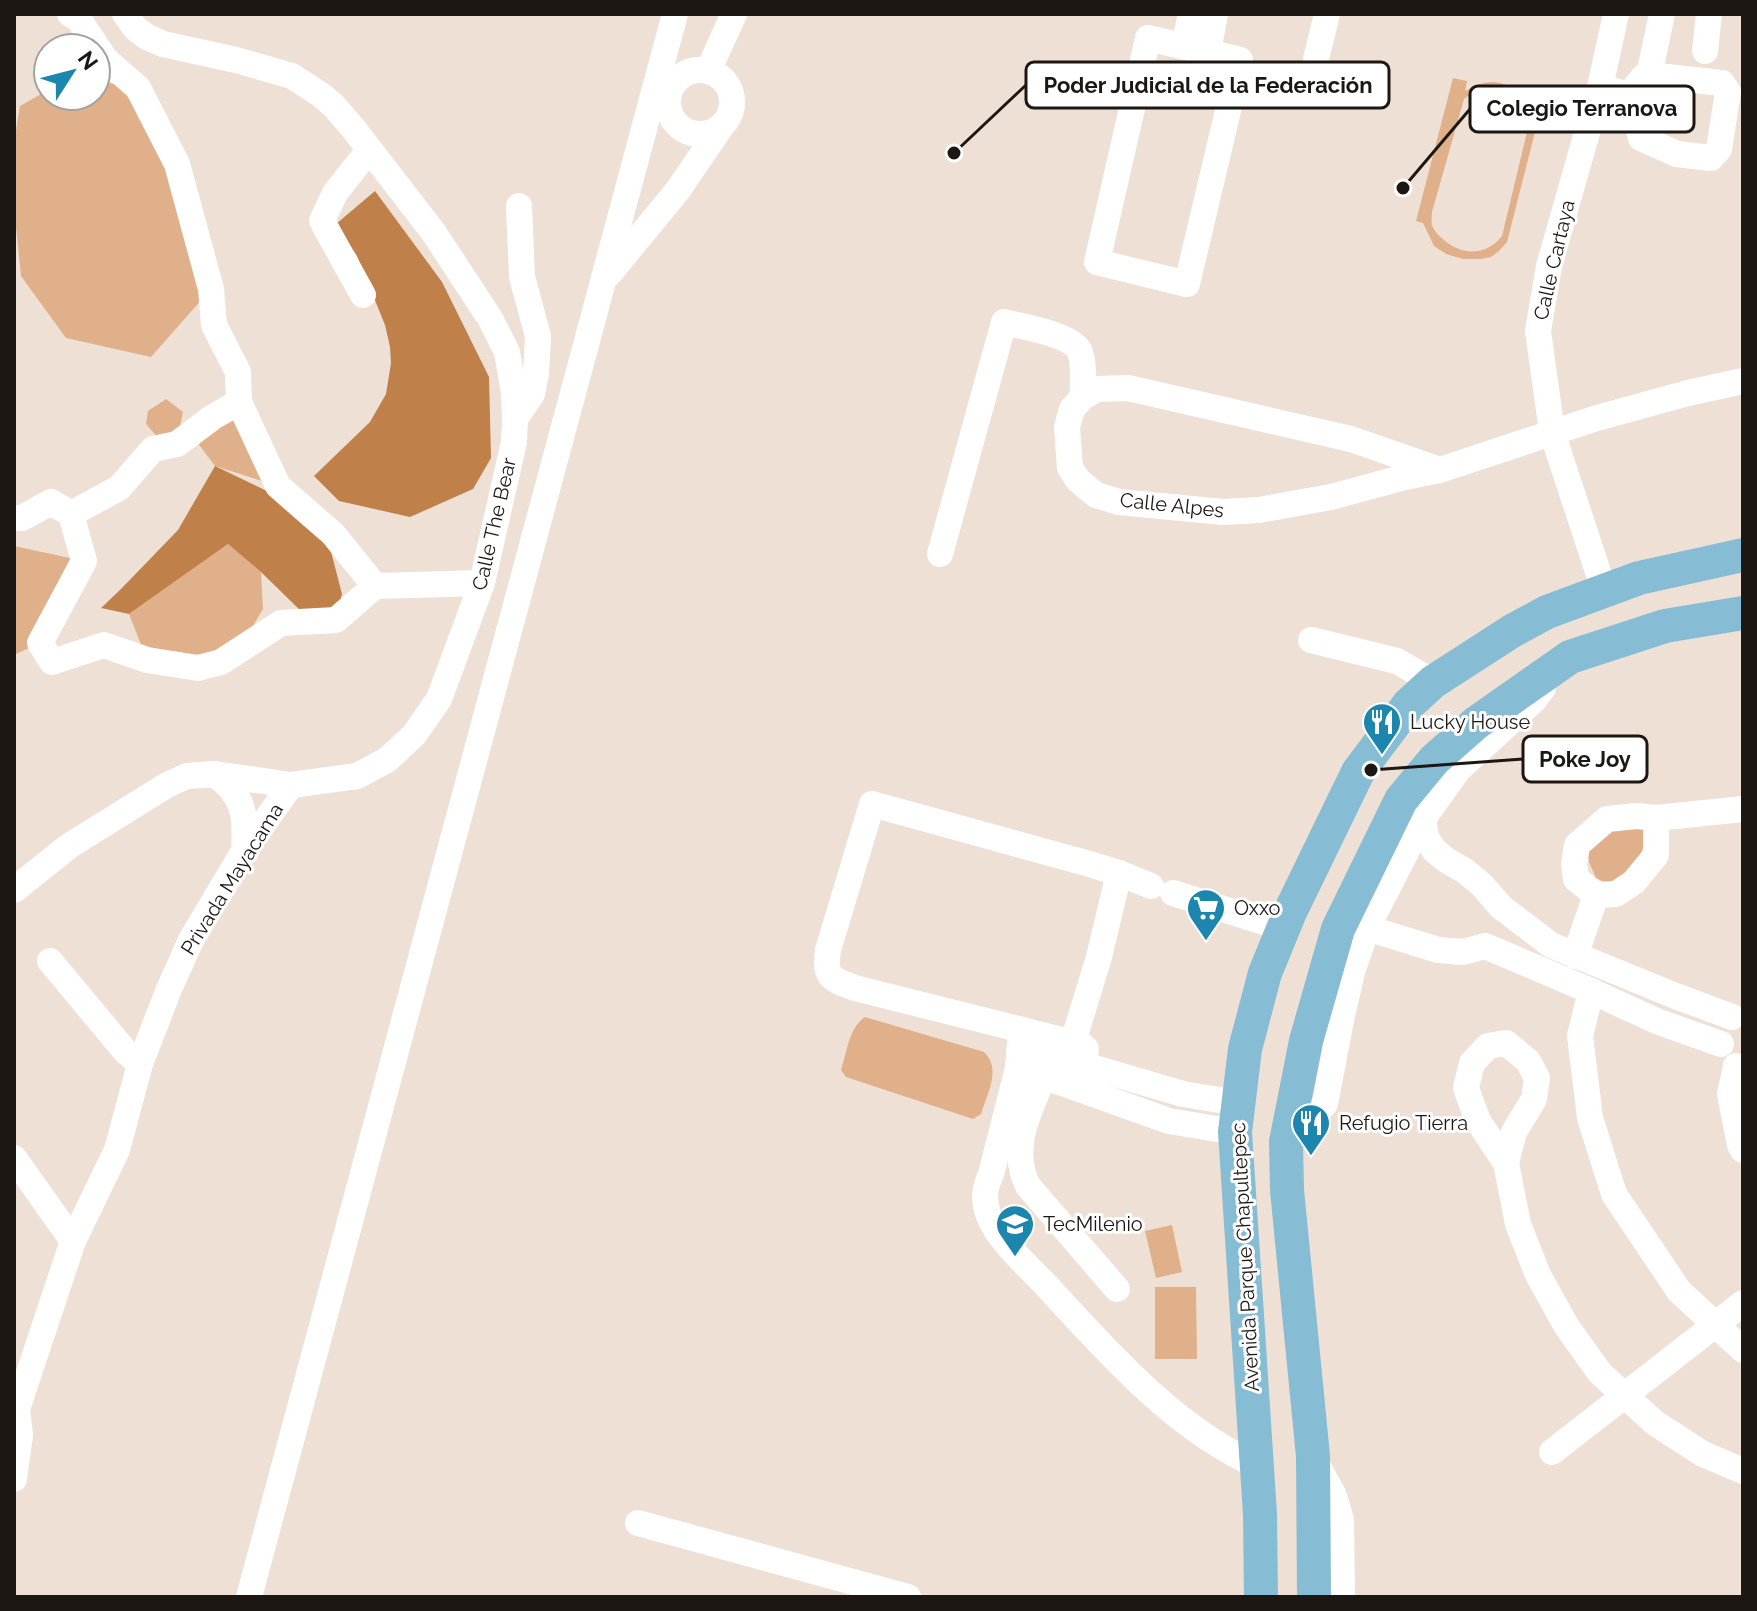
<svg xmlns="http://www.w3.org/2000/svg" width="1757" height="1611" font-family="Raleway,sans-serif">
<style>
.green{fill:#e0b08b;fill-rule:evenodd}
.water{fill:#c08049}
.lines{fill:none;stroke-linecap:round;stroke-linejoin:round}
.minor{stroke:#fff;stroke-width:26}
.major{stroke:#86bdd4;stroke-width:34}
.labels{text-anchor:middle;stroke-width:6;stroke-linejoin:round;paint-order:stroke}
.street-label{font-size:20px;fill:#1c1713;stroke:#fff}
.poi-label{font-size:20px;fill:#1c1713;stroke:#fff;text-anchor:start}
.leader{fill:none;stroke:#1c1713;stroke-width:3}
.callout-dot{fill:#1c1713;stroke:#fff;stroke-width:3}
.callout{fill:#fff;stroke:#1c1713;stroke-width:3}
.callout-label{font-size:22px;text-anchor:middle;font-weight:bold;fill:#1c1713}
</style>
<rect width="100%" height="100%" fill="#eee0d5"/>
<g class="green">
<path d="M1453,78L1467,81L1465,91C1489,78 1503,78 1523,98C1534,108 1536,117 1535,132L1507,242L1499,251L1491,257L1481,259H1463L1446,254L1434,246L1423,223L1416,221ZM1484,89C1508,90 1527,103 1528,128L1502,236C1486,256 1463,256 1444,240C1440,237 1434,231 1432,225C1431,221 1432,216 1432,212L1464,99L1474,92Z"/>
<polygon points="96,81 138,88 211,289 151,357 66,338 21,276 14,207 14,142 20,106 48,90 48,96 96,96"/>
<polygon points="166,399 183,412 177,441 159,439 146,424 148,411"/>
<polygon points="239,402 278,486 215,466 191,434"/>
<polygon points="228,544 261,572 263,609 238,651 196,657 147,660 129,614"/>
<polygon points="14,546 84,561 40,643 14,655"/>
<path d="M1649,828C1642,855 1636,870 1611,885L1596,878L1589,862L1588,851L1615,829Z"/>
<path d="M865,1017L984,1052C1002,1069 987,1094 981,1114L973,1119L846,1077L841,1070C847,1052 849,1027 865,1017Z"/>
<polygon points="1172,1225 1182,1272 1156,1278 1145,1231"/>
<polygon points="1155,1287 1196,1287 1197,1359 1155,1359"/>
</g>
<g class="water">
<polygon points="375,191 442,282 489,377 491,458 473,489 410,517 339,501 314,476 370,422 386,394 391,363 390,347 385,325 357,256 336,224"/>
<polygon points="215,466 273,494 328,540 342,594 337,612 307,617 261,572 228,544 129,614 101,608 121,589 178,530"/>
</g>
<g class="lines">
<g class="minor">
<polyline points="70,14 78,18 105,59 138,88 177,164 211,289 214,325 238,372 239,402 278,486 333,534 375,586 482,583"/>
<polygon points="1148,38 1240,60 1187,284 1097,262"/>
<polyline points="1184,46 1191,14"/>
<polyline points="1705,51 1709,14"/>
<polyline points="1208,52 1215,14"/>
<polyline points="1316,59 1327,14"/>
<circle cx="700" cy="102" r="32"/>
<polyline points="708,71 734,14"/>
<polyline points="1649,75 1662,14"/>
<polyline points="1600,87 1629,95 1641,138 1677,154 1711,158 1719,149 1728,92 1722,83 1649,75 1644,76 1629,95"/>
<polyline points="609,274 678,190 723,124"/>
<polyline points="363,295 322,221 335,193 369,150"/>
<polyline points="515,419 532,394 536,374 538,336 522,277 519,206"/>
<polyline points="1440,470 1351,439 1128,388 1097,389 1083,397 1072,409 1067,427 1070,468 1078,480 1096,495 1119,502 1223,512 1259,510 1331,497 1405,477 1440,470 1597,418 1688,393 1743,381"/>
<polyline points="71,514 84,561 40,643 52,662 104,645 147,660 198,668 221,662 281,623 336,620 375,586"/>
<polyline points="14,518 22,518 51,502 71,514 119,488 153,449 177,444 213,417 239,402"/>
<path d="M940,554L1004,322C1023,327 1072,334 1080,352C1085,366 1082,382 1083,397"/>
<polyline points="1604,590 1552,432 1538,331 1549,266 1600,87 1616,14"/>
<polyline points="1311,640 1397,661 1433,682"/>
<path d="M214,774C245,795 246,816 244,851"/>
<polyline points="1656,818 1656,855 1634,882 1616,894 1596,895 1576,879 1574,864 1577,845 1607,819 1637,816 1656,818 1743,809"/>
<polyline points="1423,819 1426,837 1434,850 1446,860 1465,871 1482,885 1501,907 1551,945 1673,995 1732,1017"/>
<polyline points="14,890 69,846 167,785 187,776 214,774 291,785 357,776 387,760 414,735 439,699 482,583 514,442 515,419 514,393 507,352 491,320 434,233 353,128 334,106 321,95 292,76 236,60 163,44 147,37 135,28 125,14"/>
<polyline points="1173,893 1283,928"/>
<polyline points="1367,928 1438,950 1463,952 1485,946 1591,991 1659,1022 1721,1044"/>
<polyline points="1575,956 1596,895"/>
<polyline points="50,961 125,1051 140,1064"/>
<polyline points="1591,991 1580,1036 1590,1118 1614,1194 1679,1291 1743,1350"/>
<path d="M1021,1030L1018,1068L991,1174C984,1189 983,1201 989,1216C999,1241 1024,1262 1043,1282C1105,1349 1172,1427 1256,1465"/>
<polyline points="1073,1042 1099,957 1119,873"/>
<polyline points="1020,1050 1084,1065 1183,1094 1238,1103"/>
<path d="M1084,1065L1086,1049L1082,1045L855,988C831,979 824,978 828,950L872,804L1086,863L1119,873L1151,886"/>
<polyline points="1736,1066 1730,1094 1740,1145 1743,1150"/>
<polyline points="1029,1071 1169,1121 1235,1132"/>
<path d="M1044,1076C1029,1111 1009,1149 1028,1186L1117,1289"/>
<polyline points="1286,1142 1325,1104 1341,1020 1352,972 1367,928 1423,819 1458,770 1534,700 1543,688"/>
<polyline points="14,1158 73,1241"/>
<polyline points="1506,1163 1514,1132 1534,1099 1537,1078 1528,1061 1506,1043 1488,1046 1472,1063 1466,1088 1478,1121 1506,1163 1518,1224 1538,1275 1567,1327 1600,1373 1655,1423 1703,1454 1743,1471"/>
<polyline points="14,1413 17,1409 73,1241 117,1150 140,1064 169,989 191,940 244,851 291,785"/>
<polyline points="1552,1452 1743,1303"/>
<polyline points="1314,1459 1334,1496 1341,1520 1342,1597"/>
<polyline points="14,1479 20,1435 17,1409"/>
<polyline points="638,1523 908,1597"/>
<polyline points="249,1597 675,14"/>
</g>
<g class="major">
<polyline points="1261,1597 1260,1514 1235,1132 1245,1049 1265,973 1290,912 1358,772 1409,704 1433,682 1512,631 1547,612 1639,578 1743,555"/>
<polyline points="1314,1597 1313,1456 1287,1190 1286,1142 1306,1041 1338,929 1401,800 1434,760 1476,723 1570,657 1665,626 1743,613"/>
</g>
</g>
<defs>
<g id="restaurant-pin" transform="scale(2)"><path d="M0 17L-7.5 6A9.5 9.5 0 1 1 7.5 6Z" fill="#1c86ae" stroke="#fff"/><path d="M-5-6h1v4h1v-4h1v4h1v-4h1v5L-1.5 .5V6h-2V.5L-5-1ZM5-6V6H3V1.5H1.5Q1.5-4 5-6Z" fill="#fff"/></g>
<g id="supermarket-pin" transform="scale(2)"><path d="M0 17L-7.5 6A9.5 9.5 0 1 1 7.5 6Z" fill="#1c86ae" stroke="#fff"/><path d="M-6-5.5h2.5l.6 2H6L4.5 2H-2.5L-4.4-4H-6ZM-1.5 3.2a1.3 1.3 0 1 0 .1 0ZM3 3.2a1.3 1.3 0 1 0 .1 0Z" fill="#fff"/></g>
<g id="university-pin" transform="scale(2)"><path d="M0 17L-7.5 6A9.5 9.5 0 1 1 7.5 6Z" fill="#1c86ae" stroke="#fff"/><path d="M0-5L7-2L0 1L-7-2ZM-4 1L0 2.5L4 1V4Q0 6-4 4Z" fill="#fff"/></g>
</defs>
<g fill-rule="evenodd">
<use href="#restaurant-pin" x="1382" y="722"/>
<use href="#supermarket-pin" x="1206" y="908"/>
<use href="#restaurant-pin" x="1311" y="1123"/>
<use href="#university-pin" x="1015" y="1224"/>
</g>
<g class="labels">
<g class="street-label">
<text transform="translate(1554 260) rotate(-77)" y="7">Calle Cartaya</text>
<text transform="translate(1172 505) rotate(6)" y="7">Calle Alpes</text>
<text transform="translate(494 524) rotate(-77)" y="7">Calle The Bear</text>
<text transform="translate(232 879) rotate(-58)" y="7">Privada Mayacama</text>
<text transform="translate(1245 1257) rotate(-93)" y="7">Avenida Parque Chapultepec</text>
</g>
<g class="poi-label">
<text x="1410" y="729">Lucky House</text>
<text x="1234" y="915">Oxxo</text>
<text x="1339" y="1130">Refugio Tierra</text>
<text x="1043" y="1231">TecMilenio</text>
</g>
</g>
<path class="leader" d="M954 153L1026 85M1403 188L1470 109M1371 770L1523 759"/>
<g class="callout-dot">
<circle cx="954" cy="153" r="8"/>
<circle cx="1403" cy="188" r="8"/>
<circle cx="1371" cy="770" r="8"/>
</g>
<g class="callout">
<rect x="1026" y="62" width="363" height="46" rx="8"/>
<rect x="1470" y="86" width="224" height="46" rx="8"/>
<rect x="1523" y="736" width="124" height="46" rx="8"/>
</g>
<g class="callout-label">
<text x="1208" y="93">Poder Judicial de la Federación</text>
<text x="1582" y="116">Colegio Terranova</text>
<text x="1585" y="767">Poke Joy</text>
</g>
<rect width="1757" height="1611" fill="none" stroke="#1c1713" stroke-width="32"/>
<g transform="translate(72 72) rotate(54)"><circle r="38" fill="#ffffff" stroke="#a4a2a1" stroke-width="2"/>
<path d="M0-6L14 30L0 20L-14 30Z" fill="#1c86ae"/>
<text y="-12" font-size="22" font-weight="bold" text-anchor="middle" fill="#1c1713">N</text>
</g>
</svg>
